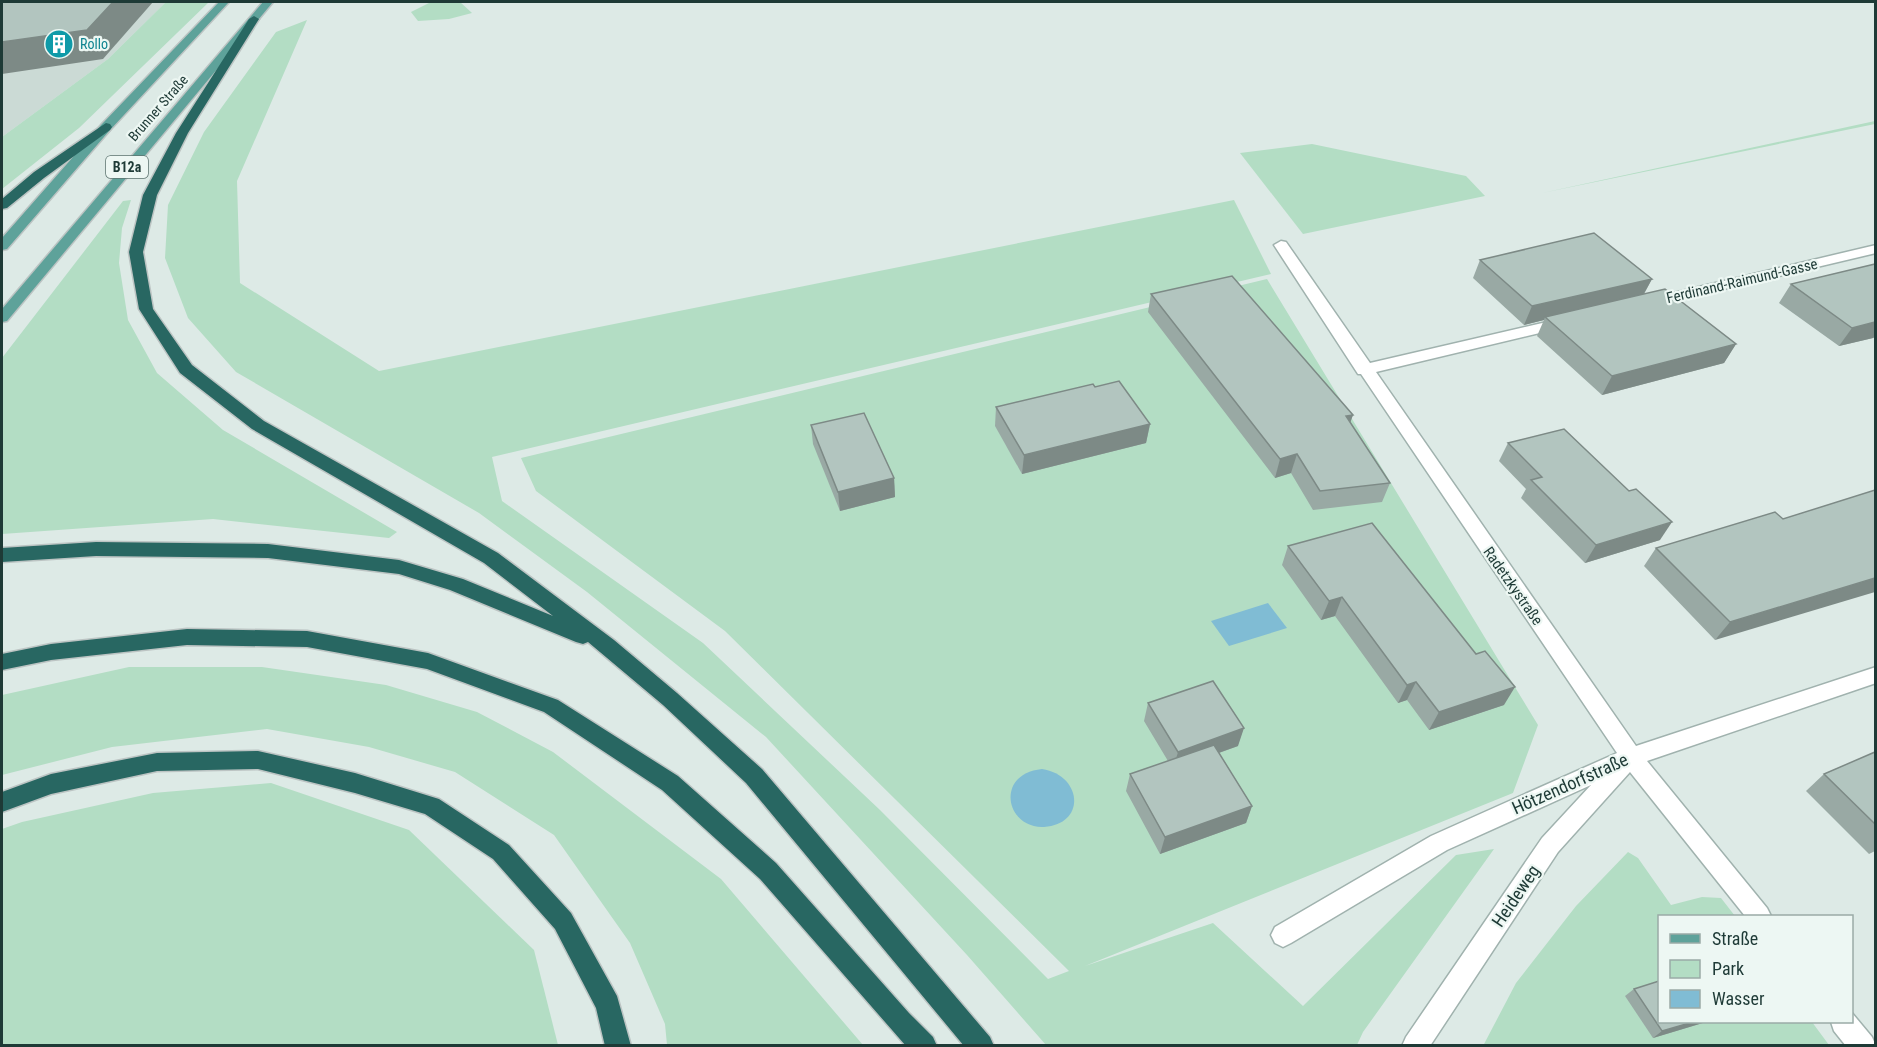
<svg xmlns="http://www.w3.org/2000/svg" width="1877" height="1047" font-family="'Roboto Condensed',sans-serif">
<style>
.built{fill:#cbdad5}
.green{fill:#b3ddc4}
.water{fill:#80bcd4}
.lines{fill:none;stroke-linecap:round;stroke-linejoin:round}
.minor-casing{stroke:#a0b2ae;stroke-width:3}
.major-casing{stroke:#bcc4c3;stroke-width:3}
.highway-casing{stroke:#bcc4c3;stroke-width:3}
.minor{fill:#fff;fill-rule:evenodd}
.major{fill:#5ea29a;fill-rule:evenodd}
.highway{fill:#286762;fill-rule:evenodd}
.wall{fill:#99a9a4}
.shaded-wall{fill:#7d8a86}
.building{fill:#b2c5bf;stroke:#7d8a86;stroke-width:1.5}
.labels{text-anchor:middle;stroke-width:4.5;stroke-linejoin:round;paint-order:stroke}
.far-culture-label{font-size:14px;fill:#0d838f;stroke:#edf7f3;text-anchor:start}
.far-street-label{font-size:14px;fill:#1e3a36;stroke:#edf7f3}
.shield{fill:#edf7f3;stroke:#5c736f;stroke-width:1.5}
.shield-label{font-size:14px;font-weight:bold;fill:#1e3a36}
.street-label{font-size:15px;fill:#1e3a36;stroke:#edf7f3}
.near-street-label{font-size:18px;fill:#1e3a36;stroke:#edf7f3}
</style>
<rect width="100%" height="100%" fill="#ddeae6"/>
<polygon class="built" points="2,2 166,2 108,59 2,137"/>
<g class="green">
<polygon points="166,2 209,2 79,128 2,189 2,137 108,59"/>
<polygon points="460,2 472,13 449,19 418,21 411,12 429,3"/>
<polygon points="307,20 237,181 240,283 379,371 1234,200 1271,274 492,457 502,501 703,643 880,810 1048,979 1069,971 725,631 536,491 521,458 1267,279 1538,725 1513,793 1085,966 1213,923 1303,1006 1456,855 1494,849 1363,1032 1357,1045 1046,1045 967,955 766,737 587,592 479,513 236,372 188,318 165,258 168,205 204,132 276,32"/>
<polygon points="1875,121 1875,124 1542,193"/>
<polygon points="1312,144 1466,176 1485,196 1303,234 1240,153"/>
<polygon points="131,200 122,228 119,263 128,320 157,373 223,430 397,532 389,538 213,519 2,534 2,358 123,201"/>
<polygon points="129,667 262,667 386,685 477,712 553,752 721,879 863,1045 667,1045 665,1024 630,943 554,835 455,772 369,747 267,729 112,747 2,775 2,695"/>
<polygon points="271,783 409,830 534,950 558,1045 2,1045 2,829 22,822 153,793"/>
<polygon points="1628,852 1638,858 1671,905 1702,897 1721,898 1735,916 1660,916 1660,1022 1812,1022 1829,1045 1483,1046 1516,983 1576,906"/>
</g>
<g class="water">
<polygon points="1268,603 1287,628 1229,646 1211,621"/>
<path d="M1042,769C1082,775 1087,824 1044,827C1006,829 994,774 1042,769Z"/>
</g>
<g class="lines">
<g class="minor-casing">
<g id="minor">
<polygon points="1281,241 1286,242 1370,363 1564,318 1569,320 1572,323 1569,326 1376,372 1636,746 1876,667 1876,683 1647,761 1767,908 1771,916 1745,916 1630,772 1558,852 1430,1046 1402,1046 1406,1037 1542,838 1591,785 1447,850 1291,943 1283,947 1275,943 1271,935 1275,927 1431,836 1617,753 1361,374 1358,374 1274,245"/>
<polygon points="1876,245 1876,253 1652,306 1645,302 1652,298"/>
<polygon points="1852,1013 1872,1037 1876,1046 1846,1046 1834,1031 1831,1022 1852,1022"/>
</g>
</g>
<g class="major-casing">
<g id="major">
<polygon points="219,2 229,2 110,130 7,249 2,250 2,238 102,124"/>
<polygon points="263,2 273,2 7,321 2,322 2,309"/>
</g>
</g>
<g class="highway-casing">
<g id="highway">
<polygon points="254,16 259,19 188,133 157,195 143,252 153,309 192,365 264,421 498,553 614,640 677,693 762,769 990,1037 994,1046 964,1046 746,783 663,705 588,642 583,644 576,642 450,590 399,574 268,558 96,556 2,562 2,548 96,542 268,544 399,560 463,579 553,616 484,563 252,429 180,373 139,309 129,252 143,195 176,133 249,19"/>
<polygon points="106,123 110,124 112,127 110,130 44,178 7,208 2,209 2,199 34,172"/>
<polygon points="187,629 307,631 428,653 558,700 678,776 776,863 909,1013 933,1037 937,1046 906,1046 760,879 662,790 544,712 427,669 307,647 187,645 51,660 2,670 2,654 51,644"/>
<polygon points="258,751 355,773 439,799 509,845 571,913 617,996 631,1046 605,1046 596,1008 555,929 493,859 425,814 355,793 258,769 157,771 51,794 2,812 2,792 51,774 157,753"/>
</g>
</g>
<use href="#minor" class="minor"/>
<use href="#major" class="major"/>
<use href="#highway" class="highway"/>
</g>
<g class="wall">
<polygon points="1480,260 1652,279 1644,294 1736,344 1724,363 1602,395 1537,336 1544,320 1524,325 1473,278"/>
<polygon points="1875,264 1875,338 1873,338 1839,346 1779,303 1791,284"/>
<polygon points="1151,294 1353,415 1350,422 1390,483 1382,502 1313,510 1291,473 1275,478 1148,312"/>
<polygon points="1095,387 1150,424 1146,443 1022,474 995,426 996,407"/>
<polygon points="811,425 894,478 895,497 840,511 813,444"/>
<polygon points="1508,443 1660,540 1585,563 1521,498 1526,489 1499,461"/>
<polygon points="1875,490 1715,640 1644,566 1656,548 1783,519"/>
<polygon points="1288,546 1504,705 1429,730 1407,700 1398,703 1335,616 1321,620 1282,565"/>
<polygon points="1148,703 1238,746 1219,753 1252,806 1246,823 1160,854 1126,791 1130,774 1168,761 1144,721"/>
<polygon points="1875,752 1875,851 1869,854 1806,791 1824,774"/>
<polygon points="1634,989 1706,1022 1653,1038 1625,996"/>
</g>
<g class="shaded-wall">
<polygon points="113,2 153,2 103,59 2,74 2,42"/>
<polygon points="1652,279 1642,297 1545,317 1544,320 1524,325 1532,306"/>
<polygon points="1875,322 1875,335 1873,338 1839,346 1852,328"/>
<polygon points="1736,344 1724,363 1602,395 1612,376"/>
<polygon points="1353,415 1346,434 1346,416"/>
<polygon points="1150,424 1146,443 1022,474 1024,455"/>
<polygon points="1297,454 1291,473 1275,478 1280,459"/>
<polygon points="894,478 895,497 840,511 838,492"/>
<polygon points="1672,522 1660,540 1585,563 1596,545"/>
<polygon points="1875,578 1875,592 1715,640 1730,622"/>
<polygon points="1342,597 1335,616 1321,620 1329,601"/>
<polygon points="1416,682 1407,700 1398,703 1407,685"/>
<polygon points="1515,687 1504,705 1429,730 1439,712"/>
<polygon points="1244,728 1238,746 1173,769 1178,752"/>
<polygon points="1252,806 1246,823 1160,854 1165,837"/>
<polygon points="1693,1022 1706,1022 1653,1038 1662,1031"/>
</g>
<g class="building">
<polygon points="2,2 113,2 87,30 2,42"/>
<polygon points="1594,233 1652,279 1532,306 1480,260"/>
<polygon points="1875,264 1875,322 1852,328 1791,284"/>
<polygon points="1232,276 1353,415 1346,416 1390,483 1320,491 1297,454 1280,459 1151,294"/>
<polygon points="1665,289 1736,344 1612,376 1545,317"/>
<polygon points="1119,381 1150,424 1024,455 996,407 1093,384 1095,387"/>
<polygon points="864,413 894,478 838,492 811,425"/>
<polygon points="1564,429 1629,491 1636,489 1672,522 1596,545 1531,480 1542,477 1508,443"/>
<polygon points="1875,490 1875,578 1730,622 1656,548 1775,512 1783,519"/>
<polygon points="1372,523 1476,654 1485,651 1515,687 1439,712 1416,682 1407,685 1342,597 1329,601 1288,546"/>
<polygon points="1213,681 1244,728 1178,752 1148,703"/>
<polygon points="1214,745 1252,806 1165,837 1130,774"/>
<polygon points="1875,752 1875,824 1824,774"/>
<polygon points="1659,981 1659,1022 1693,1022 1662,1031 1634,989"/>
</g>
<defs>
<g id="building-disc" transform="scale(1.5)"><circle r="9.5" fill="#0f9aa8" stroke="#edf7f3"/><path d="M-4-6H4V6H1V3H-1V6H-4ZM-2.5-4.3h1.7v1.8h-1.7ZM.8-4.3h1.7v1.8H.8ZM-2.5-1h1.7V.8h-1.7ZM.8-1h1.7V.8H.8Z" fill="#fff"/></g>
</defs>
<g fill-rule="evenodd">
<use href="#building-disc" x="59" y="44"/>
</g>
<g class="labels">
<g class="far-culture-label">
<text x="80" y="49">Rollo</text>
</g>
<g class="far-street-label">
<text transform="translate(158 108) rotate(-49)" y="5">Brunner Straße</text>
</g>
<rect class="shield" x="106" y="156" width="42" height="22" rx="4.5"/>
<g class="shield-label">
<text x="127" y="172">B12a</text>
</g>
<g class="street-label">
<text transform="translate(1742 281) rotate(-13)" y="5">Ferdinand-Raimund-Gasse</text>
<text transform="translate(1513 586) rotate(55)" y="5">Radetzkystraße</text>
</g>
<g class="near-street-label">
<text transform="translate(1570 784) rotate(-24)" y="6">Hötzendorfstraße</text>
<text transform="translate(1516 896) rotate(-56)" y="6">Heideweg</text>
</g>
</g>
<rect width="1877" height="1047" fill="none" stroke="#1e3a36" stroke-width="6"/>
<rect x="1658" y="915" width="195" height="108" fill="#edf7f3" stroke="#9aaba7" stroke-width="1.5"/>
<rect x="1670" y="934" width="30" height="9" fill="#5ea29a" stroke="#9aaba7" stroke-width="1.5"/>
<text x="1712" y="945" font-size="18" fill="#1e3a36">Straße</text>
<rect x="1670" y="960" width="30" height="18" fill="#b3ddc4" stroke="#9aaba7" stroke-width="1.5"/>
<text x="1712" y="975" font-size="18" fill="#1e3a36">Park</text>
<rect x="1670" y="990" width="30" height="18" fill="#80bcd4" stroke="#9aaba7" stroke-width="1.5"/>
<text x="1712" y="1005" font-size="18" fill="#1e3a36">Wasser</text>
</svg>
